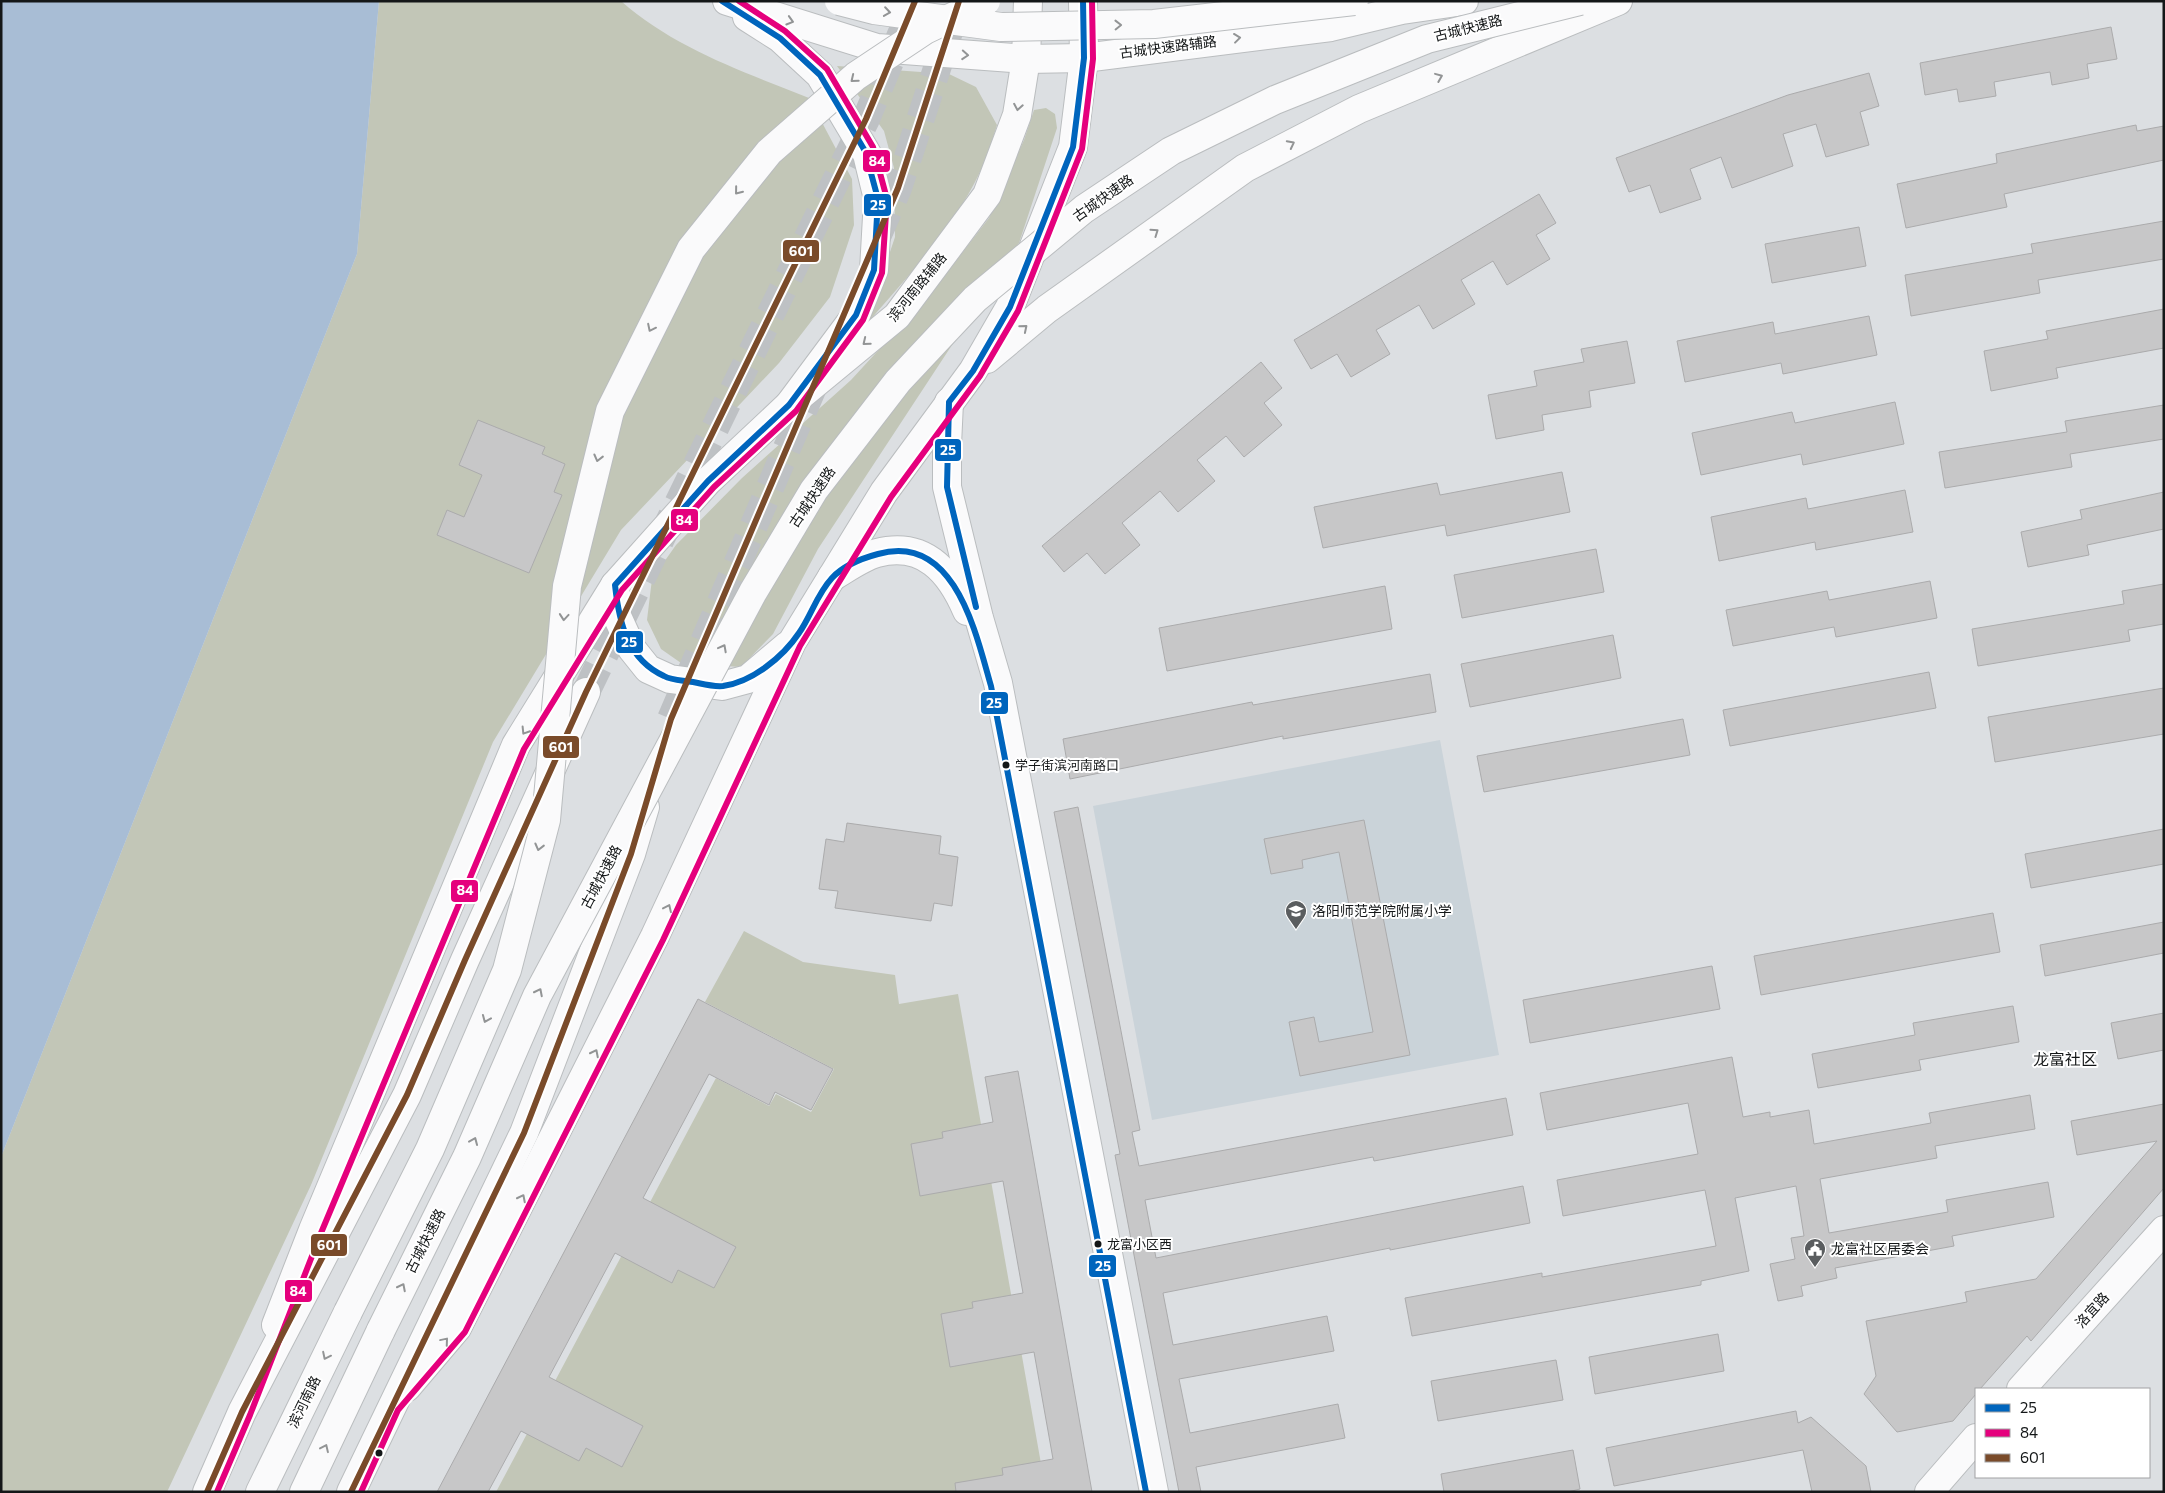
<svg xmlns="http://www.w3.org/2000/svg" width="2165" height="1493" font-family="Commissioner,'Noto Sans SC',sans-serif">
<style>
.built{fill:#cad3d9}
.green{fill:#c2c6b7}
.water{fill:#a8bdd5}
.building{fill:#c7c7c8;stroke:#ababac}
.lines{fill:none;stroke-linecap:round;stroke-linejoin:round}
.primary-tunnel{stroke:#bec1c4;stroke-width:28;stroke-dasharray:28 14;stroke-linecap:butt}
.tertiary-casing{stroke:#babdbf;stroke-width:30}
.secondary-casing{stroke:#babdbf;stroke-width:30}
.primary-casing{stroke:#babdbf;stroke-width:30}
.trunk-casing{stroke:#babdbf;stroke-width:30}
.tertiary{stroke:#fafafb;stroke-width:28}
.secondary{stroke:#fafafb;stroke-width:28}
.primary{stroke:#fafafb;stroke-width:28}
.trunk{stroke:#fafafb;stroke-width:28}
.trunk-bridge-casing{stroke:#babdbf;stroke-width:30;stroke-linecap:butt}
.trunk-bridge{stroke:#fafafb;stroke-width:28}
.bus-1-casing{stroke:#fff;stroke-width:10}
.bus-2-casing{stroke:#fff;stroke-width:10}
.bus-3-casing{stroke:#fff;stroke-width:10}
.bus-1{stroke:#0065bd;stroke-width:6}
.bus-2{stroke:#e5007d;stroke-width:6}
.bus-3{stroke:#7a4b2a;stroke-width:6}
.oneway{stroke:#929495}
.bus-dot{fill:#141718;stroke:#fff;stroke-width:2}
.labels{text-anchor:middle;stroke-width:4;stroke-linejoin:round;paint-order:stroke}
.bus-label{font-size:13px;fill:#141718;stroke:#fff;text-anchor:start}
.street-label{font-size:14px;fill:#141718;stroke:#fff}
.poi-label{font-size:14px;fill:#141718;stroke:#fff;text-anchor:start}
.quarter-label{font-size:16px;fill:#141718;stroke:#fff}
.line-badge{stroke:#fff;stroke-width:2}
.badge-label{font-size:14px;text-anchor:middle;font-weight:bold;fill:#fff}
</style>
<rect width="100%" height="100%" fill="#dcdfe2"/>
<polygon class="built" points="1440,740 1499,1055 1152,1120 1093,806"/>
<g class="green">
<path d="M379,1H621C674,48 744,72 809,98L852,179L854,225L830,297L779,363L621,530L493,742L311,1185L167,1492H1V1157L357,254Z"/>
<path d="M837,66L949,74L976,87L997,125C992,141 987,157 980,172C951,233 901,283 858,334L875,297L895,237L894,168L884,131Z"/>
<polygon points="1046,108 1055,114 1057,128 1019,243 818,549 773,634 741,667 681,663 661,649 647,620 652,579 676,545 742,478 851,380 931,293 989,218 1024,140 1034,110"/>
<polygon points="744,931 803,962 895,975 899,1004 958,994 1046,1492 496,1492 716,1078 769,1106 776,1094 811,1112 834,1069 705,1002"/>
</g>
<polygon class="water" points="1,1 379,1 357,254 1,1157"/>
<g class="building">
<polygon points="2111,27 2117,59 2087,64 2089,78 2052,85 2050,72 1994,82 1996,96 1959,102 1957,89 1925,95 1920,63"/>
<polygon points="1869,73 1879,106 1860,112 1869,145 1826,157 1816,124 1783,134 1793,166 1732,188 1721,157 1690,169 1701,199 1660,213 1650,185 1629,192 1616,158 1788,95"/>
<polygon points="2136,125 2137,131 2164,126 2164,160 2004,194 2007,207 1906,228 1897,184 1997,163 1996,154"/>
<polygon points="1539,194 1556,223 1536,235 1550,259 1507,285 1493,261 1461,280 1475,304 1433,329 1419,305 1376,330 1390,354 1351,377 1337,354 1311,369 1294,340"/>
<polygon points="2164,221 2164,259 2038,280 2040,293 1911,316 1905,275 2033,253 2031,244"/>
<polygon points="1859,227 1866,266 1772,283 1765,244"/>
<polygon points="2164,309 2164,348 2056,368 2058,378 1991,391 1984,351 2048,339 2046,331"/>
<polygon points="1869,316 1877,355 1783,374 1781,363 1685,382 1677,341 1773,322 1775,334"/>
<polygon points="1627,341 1635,383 1589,391 1591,407 1542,415 1544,430 1496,439 1488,395 1537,386 1534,371 1584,362 1581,349"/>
<polygon points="1261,362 1282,388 1264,403 1282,425 1244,457 1226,436 1197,460 1215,481 1178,512 1160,491 1122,523 1140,545 1105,574 1087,553 1064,572 1042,546"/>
<polygon points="1895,402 1904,444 1803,465 1801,454 1701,475 1692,433 1792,412 1795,423"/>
<polygon points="2164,405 2164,439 2070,454 2072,467 1945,488 1939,452 2067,432 2065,421"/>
<polygon points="478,420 545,447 542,454 565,464 554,492 562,495 529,573 437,535 447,510 464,517 482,475 459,465"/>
<polygon points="1562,472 1570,512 1447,536 1445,525 1323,548 1314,507 1437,483 1440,495"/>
<polygon points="1905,490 1913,532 1816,550 1815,542 1719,561 1711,517 1806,498 1808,509"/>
<polygon points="2164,492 2164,529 2087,545 2089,555 2028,567 2021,532 2082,519 2080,510"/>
<polygon points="1596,549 1604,592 1462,618 1454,575"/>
<polygon points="1930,581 1937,618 1836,637 1834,627 1733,646 1726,610 1827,591 1829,600"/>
<polygon points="2164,584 2164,624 2128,630 2130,641 1978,666 1972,629 2124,604 2122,591"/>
<polygon points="1385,586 1392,629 1167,671 1159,628"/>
<polygon points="1613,635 1621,678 1470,707 1461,664"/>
<polygon points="1929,672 1936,708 1730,746 1723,710"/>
<polygon points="1430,674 1436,712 1283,739 1283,736 1070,779 1063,739 1252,702 1253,705"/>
<polygon points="2164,688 2164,734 1995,762 1988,717"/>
<polygon points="1683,719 1690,755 1484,792 1477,756"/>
<polygon points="1078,807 1140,1130 1132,1132 1139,1166 1506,1098 1513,1135 1374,1161 1373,1157 1145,1200 1156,1258 1523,1186 1530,1223 1390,1250 1390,1248 1163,1293 1173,1345 1327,1316 1334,1351 1179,1379 1190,1433 1338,1404 1345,1438 1196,1467 1201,1492 1179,1492 1115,1155 1120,1154 1054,812"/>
<polygon points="1364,820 1410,1055 1300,1076 1289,1022 1314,1017 1319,1042 1373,1032 1339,852 1302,860 1303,868 1271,874 1264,839"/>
<polygon points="847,823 941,836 939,854 958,857 952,906 934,903 931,921 835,908 838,891 819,889 826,839 844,842"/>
<polygon points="2164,829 2164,864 2031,888 2025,854"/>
<polygon points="1993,913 2000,952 1761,995 1754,956"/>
<polygon points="2164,922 2164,953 2045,976 2040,945"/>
<polygon points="1712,966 1720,1009 1530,1043 1523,1000"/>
<polygon points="698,999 833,1069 811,1110 775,1092 769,1105 709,1074 643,1198 736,1247 714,1288 678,1270 672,1283 615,1253 549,1377 643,1426 622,1467 586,1448 579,1461 521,1431 488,1492 437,1492"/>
<polygon points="2013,1006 2019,1042 1919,1060 1921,1070 1818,1088 1812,1054 1915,1035 1913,1023"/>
<polygon points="2164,1013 2164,1050 2118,1059 2111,1023"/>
<polygon points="1732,1057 1743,1117 1770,1112 1770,1117 1809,1110 1814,1144 1931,1123 1929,1113 2030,1095 2035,1129 1935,1146 1937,1158 1820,1179 1829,1233 1948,1212 1946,1200 2048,1182 2054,1217 1952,1236 1954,1246 1835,1268 1837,1278 1801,1286 1803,1296 1778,1301 1770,1264 1795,1259 1791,1238 1804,1236 1796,1186 1735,1198 1749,1271 1701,1281 1701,1285 1412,1336 1405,1298 1542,1273 1542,1277 1716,1246 1705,1190 1563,1216 1557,1180 1698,1154 1688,1103 1547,1130 1540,1093"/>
<polygon points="1018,1071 1092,1492 956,1492 955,1483 1003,1475 1002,1468 1053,1459 1034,1352 950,1367 941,1314 973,1308 972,1302 1023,1293 1003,1181 920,1196 911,1144 943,1138 942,1132 993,1122 985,1077"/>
<polygon points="2164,1104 2164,1188 2031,1341 2027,1336 1980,1389 1976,1389 1976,1394 1953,1421 1897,1432 1864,1394 1876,1376 1866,1321 1967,1302 1965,1292 2036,1279 2157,1141 2077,1155 2071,1121"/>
<polygon points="1718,1334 1724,1371 1595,1394 1589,1357"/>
<polygon points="1556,1360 1563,1400 1438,1421 1431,1381"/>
<polygon points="1796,1411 1798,1423 1811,1417 1866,1466 1871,1492 1812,1492 1803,1450 1614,1486 1606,1448"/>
<polygon points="1573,1450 1580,1489 1568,1492 1444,1492 1441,1474"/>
</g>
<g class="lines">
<g class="primary-tunnel">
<polyline points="877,237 898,188 959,1"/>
<polyline points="586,692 866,119 915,1"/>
<polyline points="671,719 817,378"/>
</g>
<g class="tertiary-casing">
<g id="tertiary">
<polyline points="949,402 947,445 947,487 979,618 998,683 1154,1492"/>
<path d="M832,577C846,569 862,557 877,553C924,541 950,571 967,611"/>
<polyline points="2021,1389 2164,1230"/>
<polyline points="1929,1492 1976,1438"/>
</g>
</g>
<g class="secondary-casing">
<g id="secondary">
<polyline points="987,359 1047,309 1245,168 1359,109 1618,1"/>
<polyline points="615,585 617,616 632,649 648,669 670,679 722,686 748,679 787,646"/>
<polyline points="276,1325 313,1230 516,745 615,585 708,481 789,405 897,316 987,195 1017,115 1026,59 1028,1"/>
<polyline points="407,1387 457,1328 655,936 792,642 884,492 973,371 1010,307 1073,147 1084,58 1083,1"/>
</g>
</g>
<g class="primary-casing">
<g id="primary">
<polyline points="727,1 877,48 1026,59 1084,58 1331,27 1402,10 1464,1"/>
<polyline points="747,17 780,38 820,75 867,154 878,199 874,270 856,315 789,405"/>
<polyline points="207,1492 242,1412 407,1095 465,960 586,692"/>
<polyline points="351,1492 524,1133 631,854 645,807"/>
</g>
</g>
<g class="trunk-casing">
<g id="trunk">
<polyline points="260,1492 348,1312"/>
<polyline points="304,1492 381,1330"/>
</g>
</g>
<use href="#tertiary" class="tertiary"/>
<use href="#secondary" class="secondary"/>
<use href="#primary" class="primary"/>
<use href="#trunk" class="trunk"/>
<g class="trunk-bridge-casing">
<g id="trunk-bridge">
<polyline points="839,1 874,10 1001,27 1154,24 1354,1"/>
<polyline points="348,1312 430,1149 507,970 546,820 567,586 610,411 691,249 769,152 856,76 925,30 986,1"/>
<polyline points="381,1330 467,1157 537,996 753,592 814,490 898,381 975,299 1084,209 1171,151 1275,100 1427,39 1580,1"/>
</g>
</g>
<use href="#trunk-bridge" class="trunk-bridge"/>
<g class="bus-1-casing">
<g id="bus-1">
<path d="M722,1L780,38L820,75L865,151L878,199L874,270L856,315L789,405L708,481L615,585C619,622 627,659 664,676C673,681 683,680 693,682C703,684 713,687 723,686C752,682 783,657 799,633C811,616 817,594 832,578C843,566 863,558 878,554C955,532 976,634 991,686L1146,1492"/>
<polyline points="976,607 947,487 949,402 973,371 1010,307 1073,147 1084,58 1083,1"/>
</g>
</g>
<g class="bus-2-casing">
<g id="bus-2">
<polyline points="217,1492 250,1415 321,1233 524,749 622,590 714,487 796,411 863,320 882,273 887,199 873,147 827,69 785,31 739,1"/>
<polyline points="361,1492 398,1410 465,1332 663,940 800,646 891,497 980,376 1018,311 1082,149 1093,59 1092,1"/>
</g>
</g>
<g class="bus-3-casing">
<g id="bus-3">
<polyline points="207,1492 242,1412 407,1095 465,960 586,692 866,119 915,1"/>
<polyline points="351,1492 524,1133 631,854 671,719 898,188 959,1"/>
</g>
</g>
<use href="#bus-1" class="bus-1"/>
<use href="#bus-2" class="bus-2"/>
<use href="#bus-3" class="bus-3"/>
</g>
<defs><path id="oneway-chevron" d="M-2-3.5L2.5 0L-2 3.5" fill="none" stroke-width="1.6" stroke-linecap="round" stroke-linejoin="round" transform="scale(1.25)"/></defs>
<g class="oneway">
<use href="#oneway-chevron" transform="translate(887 12) rotate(8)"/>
<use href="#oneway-chevron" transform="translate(790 21) rotate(17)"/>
<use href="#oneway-chevron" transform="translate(1118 25) rotate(-1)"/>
<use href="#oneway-chevron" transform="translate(1237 38) rotate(-7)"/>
<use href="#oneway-chevron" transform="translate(965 55) rotate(4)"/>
<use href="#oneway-chevron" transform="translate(1439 77) rotate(-22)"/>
<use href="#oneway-chevron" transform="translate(854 79) rotate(141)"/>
<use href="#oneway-chevron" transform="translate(1018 107) rotate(100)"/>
<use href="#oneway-chevron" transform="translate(1291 144) rotate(-27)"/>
<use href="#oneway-chevron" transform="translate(738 191) rotate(129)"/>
<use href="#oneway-chevron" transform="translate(1155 232) rotate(-35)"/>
<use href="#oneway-chevron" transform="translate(651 328) rotate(116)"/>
<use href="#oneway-chevron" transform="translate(1024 328) rotate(-40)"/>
<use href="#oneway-chevron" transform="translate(866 342) rotate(141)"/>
<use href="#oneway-chevron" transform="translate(598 458) rotate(104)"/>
<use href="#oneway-chevron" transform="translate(564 617) rotate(95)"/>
<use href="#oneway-chevron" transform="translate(723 648) rotate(-62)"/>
<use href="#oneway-chevron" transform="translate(525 731) rotate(122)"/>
<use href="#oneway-chevron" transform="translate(539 847) rotate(104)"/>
<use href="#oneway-chevron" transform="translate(668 908) rotate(-65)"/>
<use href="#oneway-chevron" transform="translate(539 992) rotate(-63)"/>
<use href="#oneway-chevron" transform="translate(486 1019) rotate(113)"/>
<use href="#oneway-chevron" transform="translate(595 1053) rotate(-63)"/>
<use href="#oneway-chevron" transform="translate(474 1141) rotate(-67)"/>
<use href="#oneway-chevron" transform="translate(522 1198) rotate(-63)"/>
<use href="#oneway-chevron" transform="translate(402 1287) rotate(-63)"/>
<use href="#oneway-chevron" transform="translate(445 1341) rotate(-50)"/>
<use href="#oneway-chevron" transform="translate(326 1356) rotate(116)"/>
<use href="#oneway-chevron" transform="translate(325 1448) rotate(-65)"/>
</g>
<defs>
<g id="school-pin" transform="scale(1.125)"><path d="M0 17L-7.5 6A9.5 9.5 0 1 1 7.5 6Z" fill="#5a5d5f" stroke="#fff"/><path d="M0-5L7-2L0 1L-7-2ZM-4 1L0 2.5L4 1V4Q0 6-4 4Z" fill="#fff"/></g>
<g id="civic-pin" transform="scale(1.125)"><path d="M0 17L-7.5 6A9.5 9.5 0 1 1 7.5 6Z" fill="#5a5d5f" stroke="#fff"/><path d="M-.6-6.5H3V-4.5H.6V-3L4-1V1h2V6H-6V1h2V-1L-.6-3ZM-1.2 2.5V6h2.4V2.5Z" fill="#fff"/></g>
</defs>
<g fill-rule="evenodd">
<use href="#school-pin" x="1296" y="911"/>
<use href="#civic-pin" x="1815" y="1249"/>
</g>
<g class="bus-dot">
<circle cx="1006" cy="765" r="4.5"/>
<circle cx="1098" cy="1244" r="4.5"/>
<circle cx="379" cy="1453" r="4.5"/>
</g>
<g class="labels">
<g class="bus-label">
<text x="1015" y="770">学子街滨河南路口</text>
<text x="1107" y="1249">龙富小区西</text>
</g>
<g class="street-label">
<text transform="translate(1468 28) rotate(-14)" y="5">古城快速路</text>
<text transform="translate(1168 47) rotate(-7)" y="5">古城快速路辅路</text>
<text transform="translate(1103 198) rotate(-35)" y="5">古城快速路</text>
<text transform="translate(917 287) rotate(-51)" y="5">滨河南路辅路</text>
<text transform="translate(812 497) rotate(-56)" y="5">古城快速路</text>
<text transform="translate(601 877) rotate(-62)" y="5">古城快速路</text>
<text transform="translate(425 1241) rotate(-63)" y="5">古城快速路</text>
<text transform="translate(2092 1310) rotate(-48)" y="5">洛宜路</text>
<text transform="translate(304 1402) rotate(-64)" y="5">滨河南路</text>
</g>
<g class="poi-label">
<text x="1312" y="916">洛阳师范学院附属小学</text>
<text x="1831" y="1254">龙富社区居委会</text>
</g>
<g class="quarter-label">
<text x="2065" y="1065">龙富社区</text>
</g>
</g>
<g class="line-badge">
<rect x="862" y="149" width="29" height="24" rx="5" fill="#e5007d"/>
<rect x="863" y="193" width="29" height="24" rx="5" fill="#0065bd"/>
<rect x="782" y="239" width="38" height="24" rx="5" fill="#7a4b2a"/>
<rect x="934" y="438" width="28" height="24" rx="5" fill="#0065bd"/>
<rect x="670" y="508" width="29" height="24" rx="5" fill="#e5007d"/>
<rect x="615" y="630" width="29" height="24" rx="5" fill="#0065bd"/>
<rect x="980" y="691" width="29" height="24" rx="5" fill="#0065bd"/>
<rect x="542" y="735" width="38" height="24" rx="5" fill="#7a4b2a"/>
<rect x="450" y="879" width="29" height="24" rx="5" fill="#e5007d"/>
<rect x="310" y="1233" width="38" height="24" rx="5" fill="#7a4b2a"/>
<rect x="1088" y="1254" width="29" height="24" rx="5" fill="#0065bd"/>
<rect x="284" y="1279" width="29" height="24" rx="5" fill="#e5007d"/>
</g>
<g class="badge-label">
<text x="877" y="166">84</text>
<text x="878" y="210">25</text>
<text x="801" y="256">601</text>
<text x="948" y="455">25</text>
<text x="684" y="525">84</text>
<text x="629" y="647">25</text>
<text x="994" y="708">25</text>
<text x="561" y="752">601</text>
<text x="465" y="895">84</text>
<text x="329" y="1250">601</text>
<text x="1103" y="1271">25</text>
<text x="298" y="1296">84</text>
</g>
<rect width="2165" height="1493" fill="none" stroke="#141718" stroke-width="5"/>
<rect x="1975" y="1388" width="175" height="90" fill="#ffffff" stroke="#a1a2a3"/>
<rect x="1985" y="1404" width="25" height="8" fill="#0065bd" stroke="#a1a2a3"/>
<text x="2020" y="1413" font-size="15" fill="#141718">25</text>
<rect x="1985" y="1429" width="25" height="8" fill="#e5007d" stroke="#a1a2a3"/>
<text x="2020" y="1438" font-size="15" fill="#141718">84</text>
<rect x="1985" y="1454" width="25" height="8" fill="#7a4b2a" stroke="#a1a2a3"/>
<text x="2020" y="1463" font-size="15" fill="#141718">601</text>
</svg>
